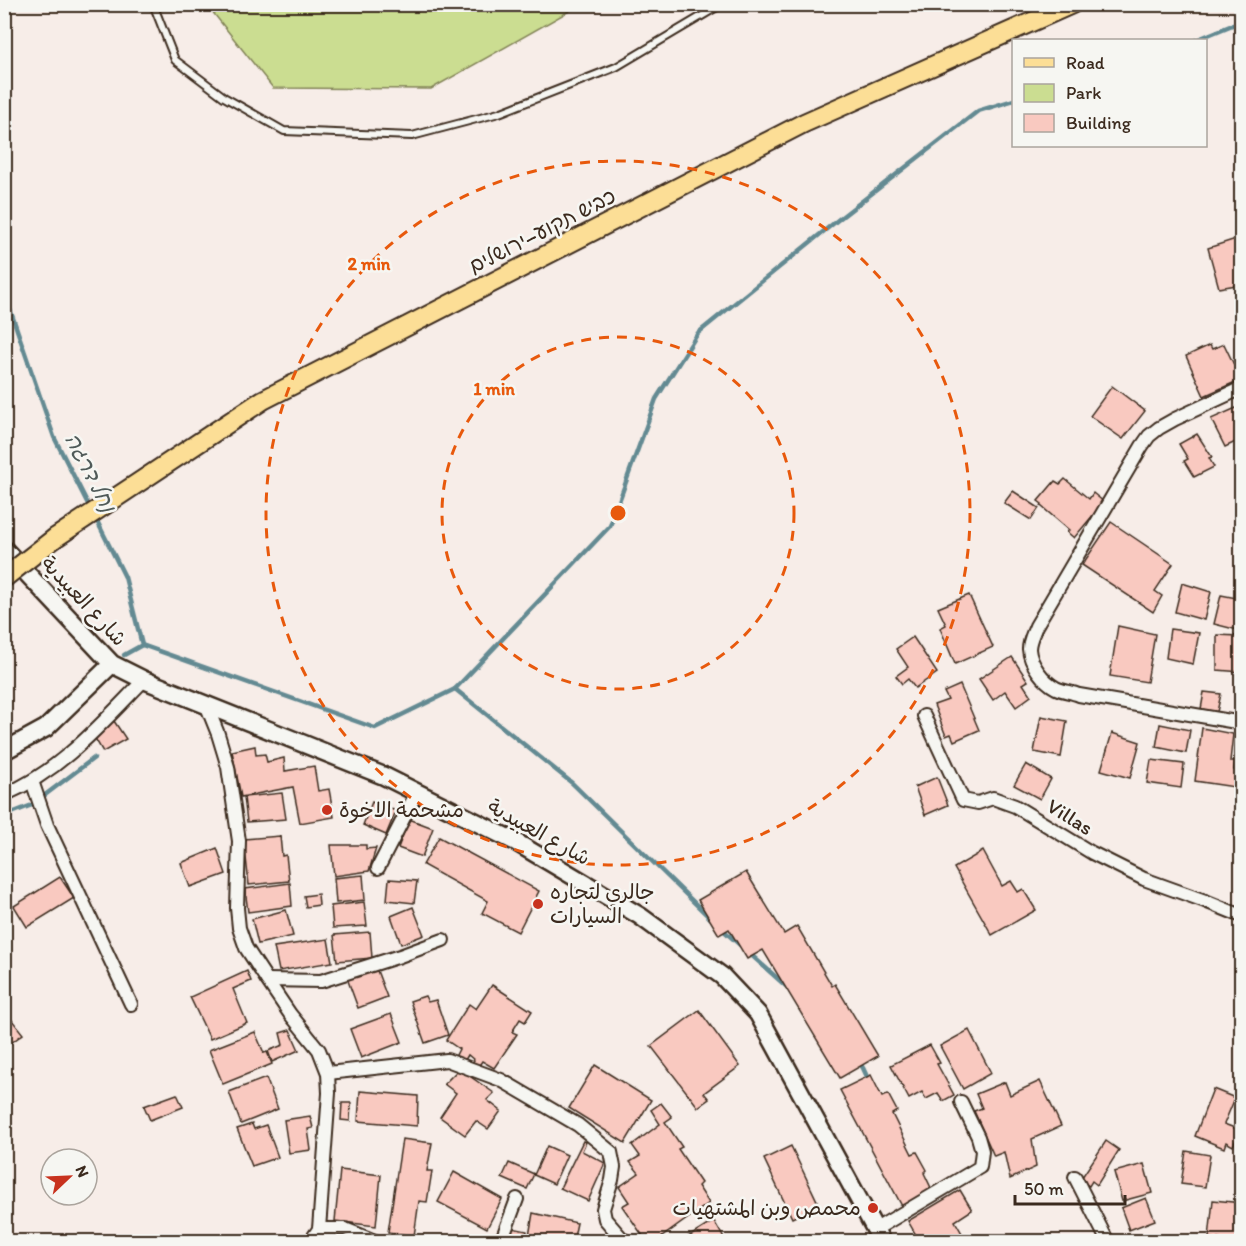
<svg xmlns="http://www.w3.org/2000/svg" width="1246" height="1246" font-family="Itim,'Playpen Sans Arabic','Playpen Sans Hebrew',sans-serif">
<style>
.green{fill:#cbdd91;stroke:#838458;stroke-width:1.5}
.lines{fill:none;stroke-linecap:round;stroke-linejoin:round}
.stream{stroke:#648a92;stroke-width:4.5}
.building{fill:#f9c9c0;stroke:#3b2a1e;stroke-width:1.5}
.lane-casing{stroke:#3b2a1e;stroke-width:10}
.street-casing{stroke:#3b2a1e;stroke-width:16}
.secondary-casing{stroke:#3b2a1e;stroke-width:21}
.primary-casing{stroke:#3b2a1e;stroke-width:22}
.lane{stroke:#f6f6f2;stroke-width:6}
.street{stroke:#f6f6f2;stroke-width:12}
.secondary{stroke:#f6f6f2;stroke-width:16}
.primary{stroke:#fcde96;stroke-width:18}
.primary-bridge-casing{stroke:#3b2a1e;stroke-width:22;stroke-linecap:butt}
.primary-bridge{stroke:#fcde96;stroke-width:18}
.ring{fill:none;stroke:#e8590c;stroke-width:3;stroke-dasharray:10 8}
.poi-dot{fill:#c8321e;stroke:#f6f6f2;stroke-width:2}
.labels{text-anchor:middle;stroke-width:5;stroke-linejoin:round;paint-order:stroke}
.street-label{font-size:21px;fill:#3b2a1e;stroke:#f6f6f2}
.poi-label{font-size:21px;fill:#3b2a1e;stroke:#f6f6f2;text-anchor:start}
.water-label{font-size:22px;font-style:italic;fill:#4f5a58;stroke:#f6f6f2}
.centre{fill:#e8590c;stroke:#f6f6f2;stroke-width:3}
.ring-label{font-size:18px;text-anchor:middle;font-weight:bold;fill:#e8590c;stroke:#f6f6f2;stroke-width:5;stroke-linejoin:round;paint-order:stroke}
</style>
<rect width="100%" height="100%" fill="#f7ede8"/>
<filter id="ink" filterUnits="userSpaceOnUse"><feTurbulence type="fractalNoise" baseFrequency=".0167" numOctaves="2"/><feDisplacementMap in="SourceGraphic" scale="12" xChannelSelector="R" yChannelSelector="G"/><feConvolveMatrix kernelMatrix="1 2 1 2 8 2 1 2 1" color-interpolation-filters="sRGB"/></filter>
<g filter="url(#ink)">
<polygon class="green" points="207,5 580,5 431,89 273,88"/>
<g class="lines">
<g class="stream">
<polyline points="1196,40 1242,21"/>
<polyline points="4,292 54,437 91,510"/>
<polyline points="95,517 125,577 142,645 124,655"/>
<polyline points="142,645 375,728 455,689 610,526 656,399 698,333 839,219 978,111 1014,100"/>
<polyline points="455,689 572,783 711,919"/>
<polyline points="45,795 94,758"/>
<polyline points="4,816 32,805"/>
<polyline points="722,929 740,945"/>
<polyline points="749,953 787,987"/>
<polyline points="859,1062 863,1068 869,1081"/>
</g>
</g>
<g class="building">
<polygon points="1242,237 1242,284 1219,288 1208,248"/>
<polygon points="1224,344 1237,371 1242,369 1242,379 1204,396 1186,356 1210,345 1212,349"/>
<polygon points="1112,386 1145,411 1123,439 1090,416"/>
<polygon points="1236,408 1242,419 1242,439 1225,447 1211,419"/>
<polygon points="1197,434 1212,457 1209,458 1214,467 1194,477 1184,461 1188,459 1179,444"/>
<polygon points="1065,479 1089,499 1093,493 1104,502 1074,538 1067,532 1069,530 1041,506 1042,504 1038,501 1055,481 1060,484"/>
<polygon points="1013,491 1039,508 1031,520 1004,503"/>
<polygon points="1111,522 1173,564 1155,591 1162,596 1153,612 1082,565"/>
<polygon points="1182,583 1211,592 1204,620 1175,612"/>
<polygon points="969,595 993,647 955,664 940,628 946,625 938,608"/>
<polygon points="1221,595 1242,599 1242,631 1214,624"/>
<polygon points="1118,626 1155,634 1147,682 1110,676"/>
<polygon points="1170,629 1199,633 1193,664 1166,658"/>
<polygon points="1217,635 1239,636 1239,646 1242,647 1242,672 1217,670"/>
<polygon points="913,637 937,673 915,688 908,679 902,684 896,676 908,667 896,649"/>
<polygon points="1012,657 1028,681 1023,684 1031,696 1016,707 1005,691 993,700 979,679"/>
<polygon points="960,685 979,730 954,741 951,734 946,736 934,705 948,700 944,692"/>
<polygon points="1204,692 1221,694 1217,712 1201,709"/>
<polygon points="1041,716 1067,721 1061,757 1034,752"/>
<polygon points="114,721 126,739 103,752 93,735"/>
<polygon points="1160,724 1190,730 1186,753 1156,747"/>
<polygon points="1202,728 1233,734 1230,761 1235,761 1234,770 1242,772 1241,788 1195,781"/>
<polygon points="1112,733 1140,742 1130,778 1101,770"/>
<polygon points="255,746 256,755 265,754 267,762 284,758 285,771 314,766 318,791 329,789 334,817 300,823 293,787 241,797 232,751"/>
<polygon points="1151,760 1184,764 1181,788 1147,783"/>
<polygon points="1026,764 1051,779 1040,799 1014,785"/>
<polygon points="937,777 948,805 925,815 915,787"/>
<polygon points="282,793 286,819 247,822 244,797"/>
<polygon points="372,802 396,811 386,835 363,825"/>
<polygon points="409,819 433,828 422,857 398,848"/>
<polygon points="280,836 282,856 286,855 289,881 249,885 244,839"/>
<polygon points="439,837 539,891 518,932 482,913 488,901 423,865"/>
<polygon points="331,845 366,845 366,849 376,848 369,871 334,876"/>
<polygon points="217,848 226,874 190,887 181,863"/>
<polygon points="983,851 1002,886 1011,881 1018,892 1023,889 1036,910 992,935 954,868"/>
<polygon points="746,872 784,934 797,926 832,986 835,984 878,1056 840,1078 763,950 747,959 729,929 719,935 698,900"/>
<polygon points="363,875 365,900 336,903 334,878"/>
<polygon points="60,877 74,898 27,927 14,906"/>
<polygon points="389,879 417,881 414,903 387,900"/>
<polygon points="290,883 292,906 248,912 245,889"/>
<polygon points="318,894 319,905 306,907 304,896"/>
<polygon points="364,902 367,926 333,928 331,906"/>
<polygon points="413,907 424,935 401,944 391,916"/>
<polygon points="286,910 293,936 258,944 252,919"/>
<polygon points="370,932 372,958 337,961 334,935"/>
<polygon points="328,939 332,962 279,971 274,947"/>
<polygon points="376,968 387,997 358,1008 347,978"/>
<polygon points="247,971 251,981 233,989 247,1023 210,1039 190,997"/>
<polygon points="492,985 532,1011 525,1022 520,1019 512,1032 517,1034 494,1068 482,1061 476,1070 470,1065 474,1060 468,1055 462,1065 454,1059 459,1049 446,1040 469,1004 476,1009"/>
<polygon points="425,996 428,1002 436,1000 448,1035 425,1043 410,1001"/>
<polygon points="4,1010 23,1034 4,1048"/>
<polygon points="699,1010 740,1066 704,1093 709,1099 698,1107 651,1046"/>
<polygon points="391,1014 402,1042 361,1058 350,1029"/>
<polygon points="290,1030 299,1050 272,1062 268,1051 283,1045 280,1033"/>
<polygon points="969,1030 991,1073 963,1089 940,1046"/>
<polygon points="255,1032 264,1053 267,1052 272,1064 223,1084 209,1050"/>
<polygon points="930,1045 940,1063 937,1064 954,1095 943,1101 938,1093 926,1099 922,1092 909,1099 891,1065"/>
<polygon points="595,1065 651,1100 625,1143 569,1108"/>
<polygon points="460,1068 474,1075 471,1077 494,1093 487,1100 501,1111 488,1129 476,1121 465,1135 440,1117 456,1093 444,1084"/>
<polygon points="871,1075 882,1097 888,1094 897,1111 892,1114 912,1154 917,1152 927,1170 924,1173 933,1192 903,1208 840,1090"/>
<polygon points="266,1078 278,1109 241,1124 229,1092"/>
<polygon points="1040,1081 1061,1126 1032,1139 1036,1167 1010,1179 1004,1152 994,1156 974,1111 982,1108 976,1094 1005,1082 1010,1095"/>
<polygon points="1213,1089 1235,1098 1224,1124 1240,1130 1233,1146 1226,1142 1224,1148 1195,1136"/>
<polygon points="360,1091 418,1096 417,1126 358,1121"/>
<polygon points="177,1094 183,1107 150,1120 144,1106"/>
<polygon points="342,1103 351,1103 350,1121 341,1120"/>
<polygon points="661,1103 672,1117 665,1122 682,1147 678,1149 701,1183 698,1186 709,1203 655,1242 647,1242 622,1206 629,1202 619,1187 639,1173 630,1162 640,1156 632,1145 660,1124 651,1110"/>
<polygon points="310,1116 313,1128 308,1129 311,1150 289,1153 284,1120"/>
<polygon points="252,1124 254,1129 266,1125 278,1157 252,1166 237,1129"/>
<polygon points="402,1139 432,1143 427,1171 432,1171 427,1202 419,1201 414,1236 388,1232"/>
<polygon points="583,1141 586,1142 582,1151 605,1163 588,1201 560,1188"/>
<polygon points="1106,1141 1119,1150 1097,1185 1092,1181 1089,1186 1080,1180"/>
<polygon points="547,1146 567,1155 554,1184 534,1175"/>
<polygon points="791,1146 819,1205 792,1218 764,1159"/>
<polygon points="1186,1151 1210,1155 1205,1187 1181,1184"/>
<polygon points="509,1163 534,1174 527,1189 502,1178"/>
<polygon points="1144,1164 1152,1193 1122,1201 1114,1172"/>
<polygon points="340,1170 381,1175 376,1226 335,1221"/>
<polygon points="454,1172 502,1199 487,1228 438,1202"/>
<polygon points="960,1190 972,1210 955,1221 967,1242 920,1242 908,1221"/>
<polygon points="1146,1198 1155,1220 1129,1230 1121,1208"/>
<polygon points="1213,1200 1242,1203 1238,1242 1209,1238"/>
<polygon points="533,1213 577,1223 573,1242 528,1242"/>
<polygon points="714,1221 726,1242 682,1242 682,1241"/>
<polygon points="512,1228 527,1231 525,1242 510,1242"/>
</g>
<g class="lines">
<g class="lane-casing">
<polyline id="lane" points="153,4 175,60 224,97 284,131 412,136 499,113 616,67 722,4"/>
</g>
<g class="street-casing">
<g id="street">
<path d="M1242,388L1175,419L1159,428L1149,436L1142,446L1036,626C1033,634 1029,641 1029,649C1030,664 1043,681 1056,688C1062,691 1071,692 1079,695L1242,723"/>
<polyline points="206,704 218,734 228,767 239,841 237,908 239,928 246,948 267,980 290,1014 319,1050 328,1073 329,1093 319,1229 310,1242"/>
<polyline points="924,716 963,800 978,803 993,798 1015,806 1092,853 1144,879 1205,901 1242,916"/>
<polyline points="32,781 47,825 131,1004"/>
<path d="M4,795C61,771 102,723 144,680"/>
<polyline points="378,868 417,792"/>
<polyline points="267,980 321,981 400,956 443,940"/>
<polyline points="328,1073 447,1060 501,1080 578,1125 611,1152 614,1167 612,1180 603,1209 605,1219 625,1242"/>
<polyline points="1075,1177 1108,1242"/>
<polyline points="319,1229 345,1229 377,1242"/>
<polyline points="876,1229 980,1167 982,1151 978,1137 961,1102"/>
<polyline points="501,1242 517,1199"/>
</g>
</g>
<g class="secondary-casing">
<g id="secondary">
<polyline points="4,549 112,664 144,680 384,776 514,841 640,916 722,976 758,1014 882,1242"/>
<polyline points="4,751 46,728 112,664"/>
</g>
</g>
<g class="primary-casing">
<polyline id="primary" points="55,538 263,400 804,123 1072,4"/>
</g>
<use href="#lane" class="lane"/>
<use href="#street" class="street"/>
<use href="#secondary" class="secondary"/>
<use href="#primary" class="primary"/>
<g class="primary-bridge-casing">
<polyline id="primary-bridge" points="4,578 55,538"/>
</g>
<use href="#primary-bridge" class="primary-bridge"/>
</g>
</g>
<g class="ring">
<circle cx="618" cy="513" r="176"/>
<circle cx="618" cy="513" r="352"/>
</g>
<g class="poi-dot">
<circle cx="327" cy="810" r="6"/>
<circle cx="538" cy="904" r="6"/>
<circle cx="873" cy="1208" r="6"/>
</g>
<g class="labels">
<g class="street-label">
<text transform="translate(542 231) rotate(-27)" y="7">כביש תקוע–ירושלים</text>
<text transform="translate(84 601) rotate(47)" y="7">شارع العبيدية</text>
<text transform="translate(1070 817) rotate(32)" y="7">Villas</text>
<text transform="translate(539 832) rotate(29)" y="7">شارع العبيدية</text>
</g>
<g class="poi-label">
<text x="339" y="817">مشحمة الاخوة</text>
<text x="550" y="899">جالري لتجاره<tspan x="550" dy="24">السيارات</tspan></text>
<text x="861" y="1215" text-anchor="end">محمص وبن المشتهيات</text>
</g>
<g class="water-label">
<text transform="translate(91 472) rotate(63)" y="8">נחל דרגה</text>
</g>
</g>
<circle cx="618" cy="513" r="9" class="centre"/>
<g class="ring-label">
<text x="369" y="270">2 min</text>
<text x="494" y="395">1 min</text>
</g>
<rect width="1246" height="1246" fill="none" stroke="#f6f6f2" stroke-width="24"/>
<rect x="12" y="12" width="1222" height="1222" fill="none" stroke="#3b2a1e" stroke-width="2" filter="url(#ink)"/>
<rect x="1012" y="39" width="195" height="108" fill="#f6f6f2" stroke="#aba49d" stroke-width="1.5"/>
<rect x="1024" y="58" width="30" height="9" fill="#fcde96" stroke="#aba49d" stroke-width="1.5"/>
<text x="1066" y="69" font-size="18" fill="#3b2a1e">Road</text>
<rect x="1024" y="84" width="30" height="18" fill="#cbdd91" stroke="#aba49d" stroke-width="1.5"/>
<text x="1066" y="99" font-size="18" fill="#3b2a1e">Park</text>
<rect x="1024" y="114" width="30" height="18" fill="#f9c9c0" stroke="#aba49d" stroke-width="1.5"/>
<text x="1066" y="129" font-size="18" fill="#3b2a1e">Building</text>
<g transform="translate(69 1177) rotate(67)"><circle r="28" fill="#f6f6f2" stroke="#aba49d" stroke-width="1.5"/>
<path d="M0-4.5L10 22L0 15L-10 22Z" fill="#c8321e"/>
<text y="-9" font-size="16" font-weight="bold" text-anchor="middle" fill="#3b2a1e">N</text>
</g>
<path d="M1015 1195v9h110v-9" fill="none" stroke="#3b2a1e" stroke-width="3"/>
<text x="1024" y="1195" font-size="18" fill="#3b2a1e" stroke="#f6f6f2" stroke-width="4.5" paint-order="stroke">50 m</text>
</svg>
